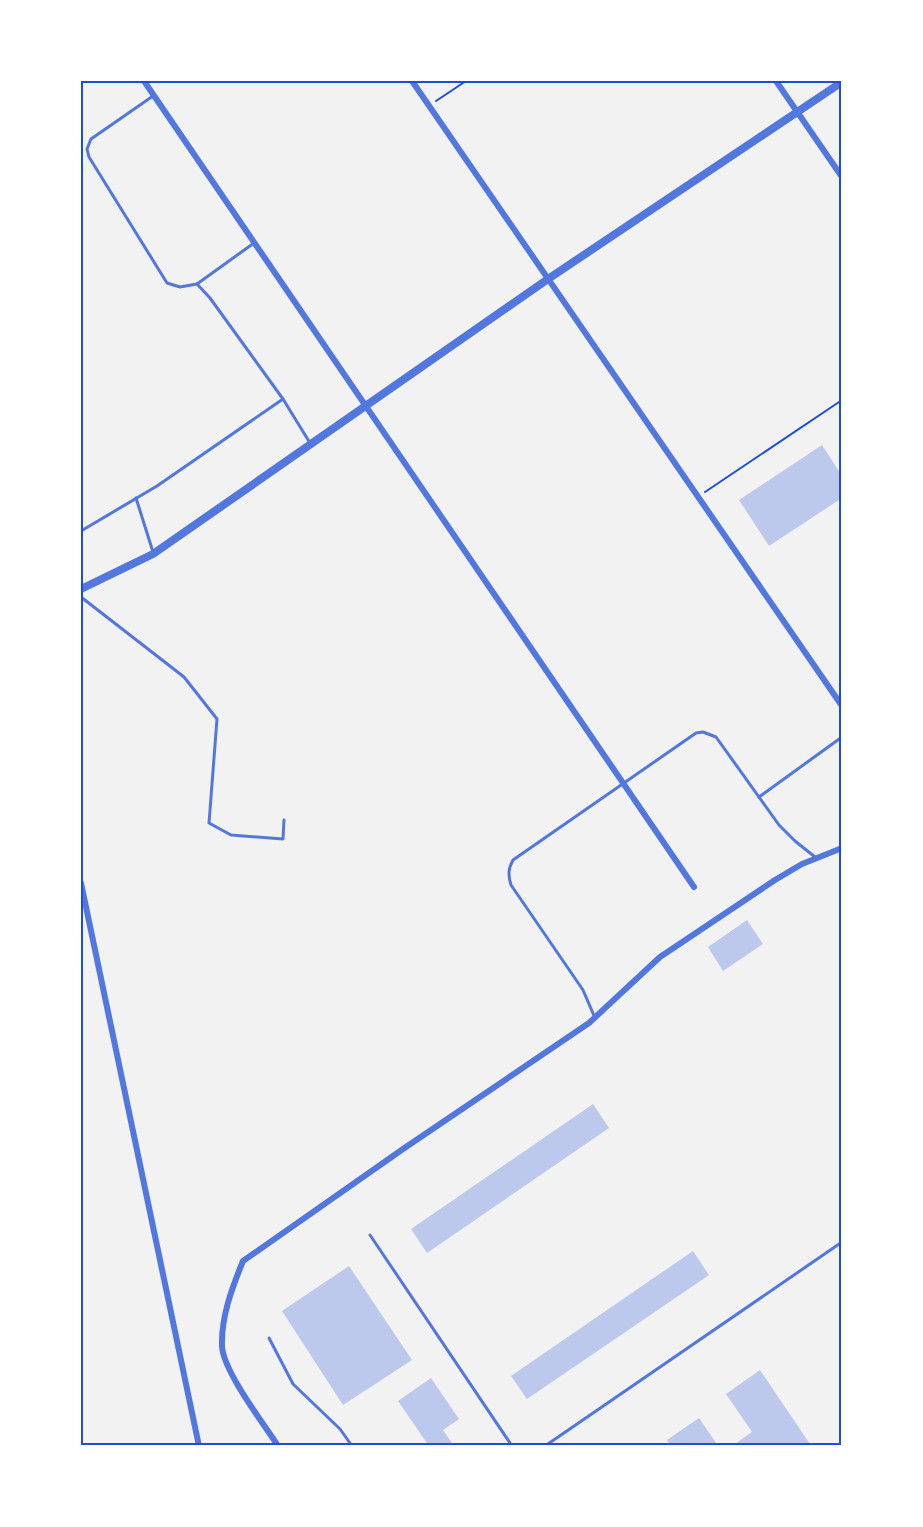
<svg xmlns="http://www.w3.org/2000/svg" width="923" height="1527" font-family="'Sofia Sans Condensed',sans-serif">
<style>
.building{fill:#bdc9ec}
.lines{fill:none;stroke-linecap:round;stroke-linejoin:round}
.path{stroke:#1d4ed8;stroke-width:2}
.service{stroke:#5277de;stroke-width:3}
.minor{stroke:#5277de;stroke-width:6}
.tertiary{stroke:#5277de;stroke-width:8}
.neatline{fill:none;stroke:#1d4ed8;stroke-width:2}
</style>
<rect width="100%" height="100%" fill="#f2f2f2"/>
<g class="building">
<polygon points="822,445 842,476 842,498 769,546 739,500"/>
<polygon points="747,920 763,944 723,971 708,947"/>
<polygon points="593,1104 609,1128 427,1253 411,1229"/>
<polygon points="693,1251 709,1275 527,1399 511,1376"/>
<polygon points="349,1266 412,1360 343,1405 282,1311"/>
<polygon points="760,1370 810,1444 808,1446 732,1446 752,1432 726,1394"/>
<polygon points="431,1378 459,1419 443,1430 454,1446 429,1446 398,1401"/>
<polygon points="699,1418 718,1446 671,1446 667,1440"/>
</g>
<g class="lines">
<g class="path">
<polyline points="436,101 466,81"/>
<polyline points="705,492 842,400"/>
</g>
<g class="service">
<polyline points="197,284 254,243"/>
<polyline points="283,399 310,443"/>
<polyline points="136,498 153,552"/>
<polyline points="81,531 157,486 283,399 210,298 197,284 180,287 167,283 89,157 87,149 91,139 153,96"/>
<polyline points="81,597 184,677 217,719 209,823 231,835 283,839 284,820"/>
<polyline points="759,797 842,737"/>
<path d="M595,1018L583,990L511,885C508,875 508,869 513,860L696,733L703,732L716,737L779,825L795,841L815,857"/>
<polyline points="370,1235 512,1446"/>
<polyline points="269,1338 293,1384 340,1429 352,1446"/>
<polyline points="545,1446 842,1242"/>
</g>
<g class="minor">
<polyline points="144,81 694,887"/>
<polyline points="412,81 842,706"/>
<polyline points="776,81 842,177"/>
<polyline points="81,883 199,1446"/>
<path d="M278,1446C264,1424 223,1371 222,1346C221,1317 232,1288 243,1261L403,1149L589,1023L660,957L775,880L802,864L842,848"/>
</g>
<polyline class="tertiary" points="81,589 153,554 548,279 842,82"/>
</g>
<rect width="923" height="1527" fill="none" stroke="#ffffff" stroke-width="165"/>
<rect x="82" y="82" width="758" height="1362" class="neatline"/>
</svg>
